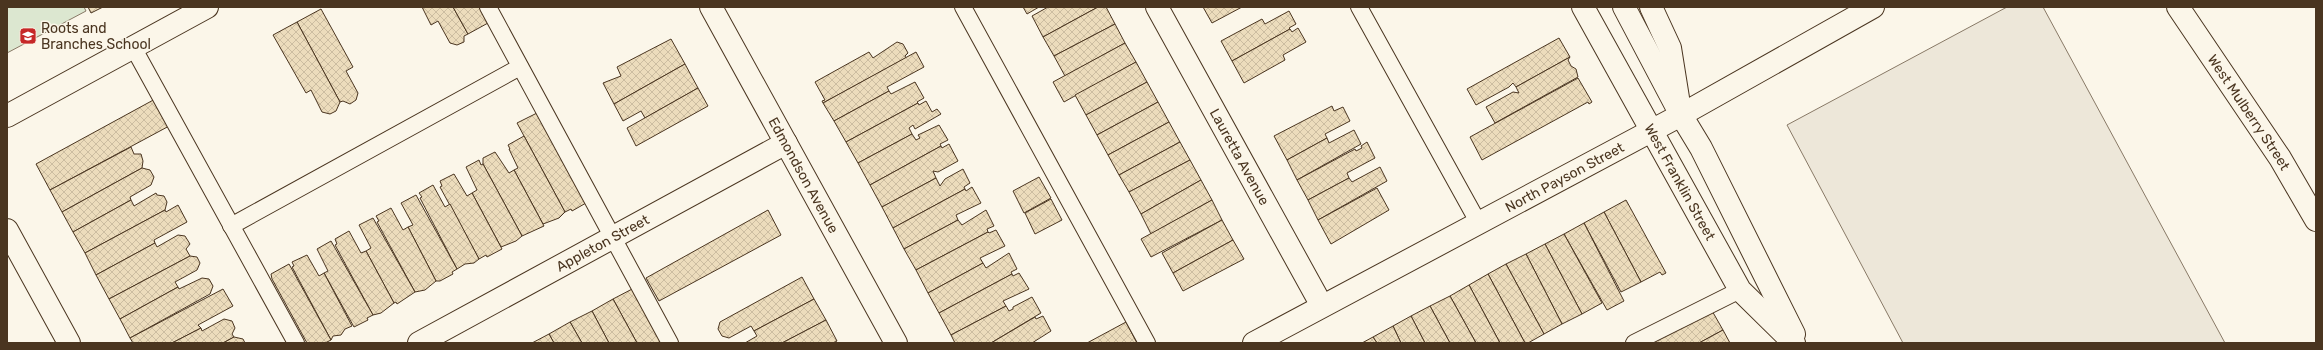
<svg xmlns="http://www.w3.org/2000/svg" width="2323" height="350" font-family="Rubik,sans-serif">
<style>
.park{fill:#dce7d0;stroke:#887966}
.parking{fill:#ede7d9;stroke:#887966}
.building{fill:url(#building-cross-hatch);stroke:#4a3520}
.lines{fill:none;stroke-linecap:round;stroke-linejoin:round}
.lane-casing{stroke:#4a3520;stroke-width:18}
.street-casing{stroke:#4a3520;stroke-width:24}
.secondary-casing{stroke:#4a3520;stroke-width:24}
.primary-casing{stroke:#4a3520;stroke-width:24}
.highway-casing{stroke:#4a3520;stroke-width:24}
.lane{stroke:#fbf6e9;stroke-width:16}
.street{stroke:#fbf6e9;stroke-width:22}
.secondary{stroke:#fbf6e9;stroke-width:22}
.primary{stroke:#fbf6e9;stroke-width:22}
.highway{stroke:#fbf6e9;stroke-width:22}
.labels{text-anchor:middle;stroke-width:3;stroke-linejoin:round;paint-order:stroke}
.poi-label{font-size:14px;fill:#4a3520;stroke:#fbf6e9;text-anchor:start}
.street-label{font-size:14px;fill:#4a3520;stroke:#fbf6e9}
</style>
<defs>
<pattern id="building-cross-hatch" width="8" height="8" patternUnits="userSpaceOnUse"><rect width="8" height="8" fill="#ecdcbc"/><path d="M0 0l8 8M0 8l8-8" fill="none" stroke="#ccbda1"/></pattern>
</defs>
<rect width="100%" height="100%" fill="#fbf6e9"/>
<polygon class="park" points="7,7 84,7 86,11 7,53"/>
<polygon class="parking" points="2007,7 2043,7 2225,343 1903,343 1787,125"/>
<g class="building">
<polygon points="88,7 103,7 91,13"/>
<polygon points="422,7 453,7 468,34 464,36 464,42 457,45 450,43 438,21 431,25"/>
<polygon points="453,7 479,7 488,23 468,34"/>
<polygon points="1023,7 1039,7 1027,14"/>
<polygon points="1048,7 1098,7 1043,37 1032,16"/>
<polygon points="1098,7 1106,7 1115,24 1054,56 1043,37"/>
<polygon points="1203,7 1242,7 1212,23"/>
<polygon points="321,9 353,67 346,71 358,93 356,100 350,104 343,101 340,102 297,22"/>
<polygon points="1289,11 1296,24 1289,28 1290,29 1232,61 1221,41 1262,19 1265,24"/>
<polygon points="297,22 340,102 336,111 330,114 322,112 311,90 306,93 273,35"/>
<polygon points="1115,24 1125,43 1065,76 1054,56"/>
<polygon points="1298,28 1306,42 1283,55 1285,60 1244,83 1232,61 1290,29 1292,32"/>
<polygon points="1559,38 1570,57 1516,87 1513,83 1509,87 1476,105 1467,89"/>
<polygon points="671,39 685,64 614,104 603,83 621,76 617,67"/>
<polygon points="897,42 903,44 908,53 905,56 906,58 823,103 822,101 825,100 815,82 869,52 873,58"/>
<polygon points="1125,43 1136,62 1064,102 1053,82"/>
<polygon points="916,52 924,67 887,87 889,91 834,121 823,103"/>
<polygon points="1570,57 1568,60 1571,66 1576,69 1578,77 1495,123 1486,107 1513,92 1519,93 1516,87"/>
<polygon points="1136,62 1147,82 1086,115 1075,95"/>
<polygon points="685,64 698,88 645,118 641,111 623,121 614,104"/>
<polygon points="1578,78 1592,102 1589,104 1588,102 1482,160 1470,137"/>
<polygon points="915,82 924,98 917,102 918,103 846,142 834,121 889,91 891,94"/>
<polygon points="1147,82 1158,102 1097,135 1086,115"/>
<polygon points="698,88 708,106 636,146 627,128"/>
<polygon points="157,98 171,125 50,190 36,164"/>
<polygon points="926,101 932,112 937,109 941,114 915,129 913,125 909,128 912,134 858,163 846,142 918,103 919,105"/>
<polygon points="1158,102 1169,122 1108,155 1097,135"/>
<polygon points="1332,106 1334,111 1343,107 1350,121 1325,134 1327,138 1287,160 1274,136"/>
<polygon points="537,113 586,203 572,211 571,209 565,212 517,123"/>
<polygon points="1169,122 1180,142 1119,175 1108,155"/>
<polygon points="939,125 948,140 940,144 941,146 870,185 858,163 912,134 916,140 920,138 918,135"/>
<polygon points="1354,130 1361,144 1297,180 1287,160 1327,138 1329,143"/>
<polygon points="524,136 565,212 559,218 543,224 514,170 518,168 509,149 510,149 508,145"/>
<polygon points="1180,142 1190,160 1129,192 1119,175"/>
<polygon points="1367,142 1375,158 1347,173 1349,178 1308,200 1297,180 1355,149 1356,151 1362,148 1361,146"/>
<polygon points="949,144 958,161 938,172 933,171 936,178 882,207 870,185 941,146 942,148"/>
<polygon points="131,147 134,154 141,154 143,161 142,168 62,212 50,190"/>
<polygon points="495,152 509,173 514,170 544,226 522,236 483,164 483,158"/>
<polygon points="479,160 481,165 483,164 522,236 516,241 501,247 472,193 477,190 466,167"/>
<polygon points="1190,160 1201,180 1141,214 1129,192"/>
<polygon points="1380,167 1387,181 1318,220 1308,200 1349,178 1352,182"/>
<polygon points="142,168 150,170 154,177 151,185 130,197 131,200 73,232 62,212"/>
<polygon points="963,169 970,183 964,187 965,189 893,228 882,207 936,178 940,186 945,179"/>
<polygon points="454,174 467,196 472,193 502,249 487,257 486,255 479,259 440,187 442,186 440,181"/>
<polygon points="1039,177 1051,198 1024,213 1013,191"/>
<polygon points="1201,180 1212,200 1151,234 1141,214"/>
<polygon points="433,185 445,207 450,204 479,259 474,263 465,264 457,269 420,198 422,197 419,193"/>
<polygon points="972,187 981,203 956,215 958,220 904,249 893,228 965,189 966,191"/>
<polygon points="1377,188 1389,210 1331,244 1318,220"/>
<polygon points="156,193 157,195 164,196 167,202 165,210 85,253 73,232 131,200 134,206"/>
<polygon points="416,195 457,269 452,272 453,274 440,281 436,281 408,227 413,225 401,203"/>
<polygon points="1051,199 1062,220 1035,234 1025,213"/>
<polygon points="1212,200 1222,220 1151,257 1141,239"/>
<polygon points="1626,200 1666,273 1662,275 1660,272 1641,282 1604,212"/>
<polygon points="178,205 187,222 154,240 155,243 96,275 85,253 165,210 166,212"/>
<polygon points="391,208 403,230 408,227 436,281 425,290 415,292 377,222 379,221 376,216"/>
<polygon points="768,210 781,235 659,301 646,278"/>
<polygon points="986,210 994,226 987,229 988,232 916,270 904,249 958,220 962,225"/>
<polygon points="1604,212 1641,282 1621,292 1584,223"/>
<polygon points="373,218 415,292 397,304 396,302 394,303 366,251 371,248 359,225"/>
<polygon points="1222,220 1233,240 1173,273 1162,253"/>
<polygon points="1584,223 1624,301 1607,310 1564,234"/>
<polygon points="996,230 1005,246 980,258 983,263 928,293 916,270 988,232 989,233"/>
<polygon points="349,231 361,253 366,251 394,303 381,313 373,315 335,245 337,244 335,239"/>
<polygon points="1564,234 1602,303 1582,314 1545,244"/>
<polygon points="178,235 185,236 190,244 186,249 190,256 109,299 96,275 155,243 157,247"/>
<polygon points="1233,240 1244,259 1183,291 1173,273"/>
<polygon points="331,241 373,315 367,318 368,320 354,327 324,273 328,271 317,249"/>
<polygon points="1545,244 1582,314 1562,324 1526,254"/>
<polygon points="1009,253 1017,269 1011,272 1012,274 939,313 928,293 983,263 986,268"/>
<polygon points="1526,254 1562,324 1544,334 1506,264"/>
<polygon points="307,255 319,276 324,273 352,326 345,329 341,335 333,336 331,340 292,267 294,266 292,262"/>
<polygon points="190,256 197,257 200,263 197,270 175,282 178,287 120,319 109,299"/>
<polygon points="289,264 331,340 325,343 307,343 272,279 271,274"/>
<polygon points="1506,264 1544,334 1528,343 1525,343 1488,274"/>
<polygon points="1019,273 1029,289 1003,301 1006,306 951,335 939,313 1012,274 1013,276"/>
<polygon points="1488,274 1525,343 1500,343 1469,285"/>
<polygon points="802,277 814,299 754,331 751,326 729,338 722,336 718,329 720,322"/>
<polygon points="202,278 209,279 213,286 210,294 130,338 120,319 178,287 179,289"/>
<polygon points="1469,285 1500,343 1476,343 1450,296"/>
<polygon points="636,287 664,343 637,343 613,299"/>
<polygon points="223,289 233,306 198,325 201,328 172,343 133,343 130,338"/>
<polygon points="1450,296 1476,343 1450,343 1430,306"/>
<polygon points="1032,297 1041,313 991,343 955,343 951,335 1006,306 1009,311 1013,309 1013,307"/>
<polygon points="613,299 637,343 609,343 592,311"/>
<polygon points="814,299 826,320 782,343 745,343 757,336 754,331"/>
<polygon points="1430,306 1450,343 1425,343 1411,316"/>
<polygon points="1711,309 1723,330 1699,343 1652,343"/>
<polygon points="592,311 609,343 582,343 570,322"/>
<polygon points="1043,316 1051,331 1032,343 991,343 1035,317 1036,319"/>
<polygon points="1411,316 1425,343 1401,343 1393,326"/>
<polygon points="224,319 232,321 235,328 232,334 234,337 223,343 172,343 201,328 202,331"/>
<polygon points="826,320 837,341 833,343 782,343"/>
<polygon points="570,322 582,343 554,343 549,334"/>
<polygon points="1126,322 1137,343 1087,343"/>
<polygon points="1393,326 1401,343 1377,343 1373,337"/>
<polygon points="1723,330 1730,343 1699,343"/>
<polygon points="549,334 554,343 532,343"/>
<polygon points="234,337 243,339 245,343 223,343"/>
<polygon points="1373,337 1377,343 1362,343"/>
</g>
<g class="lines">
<g class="lane-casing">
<g id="lane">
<polyline points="488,7 670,343"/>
<polyline points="963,7 1147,343"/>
<polyline points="1359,7 1478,222"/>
<polyline points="133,47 296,343"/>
<polyline points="231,226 520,67"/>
<polyline points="1634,343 1740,290"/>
</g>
</g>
<g class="street-casing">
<g id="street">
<path id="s1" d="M1157,7L1322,306"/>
<polyline points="7,230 69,343"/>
<path id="s2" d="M419,343L786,143"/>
<path id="s3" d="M1254,343L1681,115L1873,7"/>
</g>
</g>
<g class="secondary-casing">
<g id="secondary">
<path id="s4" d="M711,7L896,343"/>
</g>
</g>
<g class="primary-casing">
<g id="primary">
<path id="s5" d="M1583,7L1740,290L1794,343"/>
<path id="s6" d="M2178,7L2280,158L2316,220"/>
<polyline points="1681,115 1701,148 1794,334"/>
<polyline points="7,116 207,7"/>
</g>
</g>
<g class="highway-casing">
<g id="highway">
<polyline points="1624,7 1681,115"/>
<polyline points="1651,7 1670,48 1678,98"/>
</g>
</g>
<use href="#lane" class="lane"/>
<use href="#street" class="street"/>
<use href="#secondary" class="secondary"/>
<use href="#primary" class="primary"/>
<use href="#highway" class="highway"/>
</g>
<defs>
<g id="school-square" transform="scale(0.9)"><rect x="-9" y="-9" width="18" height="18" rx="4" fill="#c62828" stroke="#fbf6e9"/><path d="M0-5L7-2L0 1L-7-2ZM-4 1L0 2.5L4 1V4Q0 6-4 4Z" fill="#fff"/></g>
</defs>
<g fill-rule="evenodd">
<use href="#school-square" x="28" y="36"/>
</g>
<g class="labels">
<g class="poi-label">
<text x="41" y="33">Roots and<tspan x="41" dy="16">Branches School</tspan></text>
</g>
<g class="street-label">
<text dy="5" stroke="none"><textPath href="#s6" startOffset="127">West Mulberry Street</textPath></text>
<text dy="5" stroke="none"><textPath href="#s1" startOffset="171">Lauretta Avenue</textPath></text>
<text dy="5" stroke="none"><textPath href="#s4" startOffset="192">Edmondson Avenue</textPath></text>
<text dy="5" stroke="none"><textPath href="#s3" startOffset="352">North Payson Street</textPath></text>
<text dy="5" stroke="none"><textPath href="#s5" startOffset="200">West Franklin Street</textPath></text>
<text dy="5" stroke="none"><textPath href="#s2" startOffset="209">Appleton Street</textPath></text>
</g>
</g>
<rect width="2323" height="350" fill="none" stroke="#4a3520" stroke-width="16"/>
</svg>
